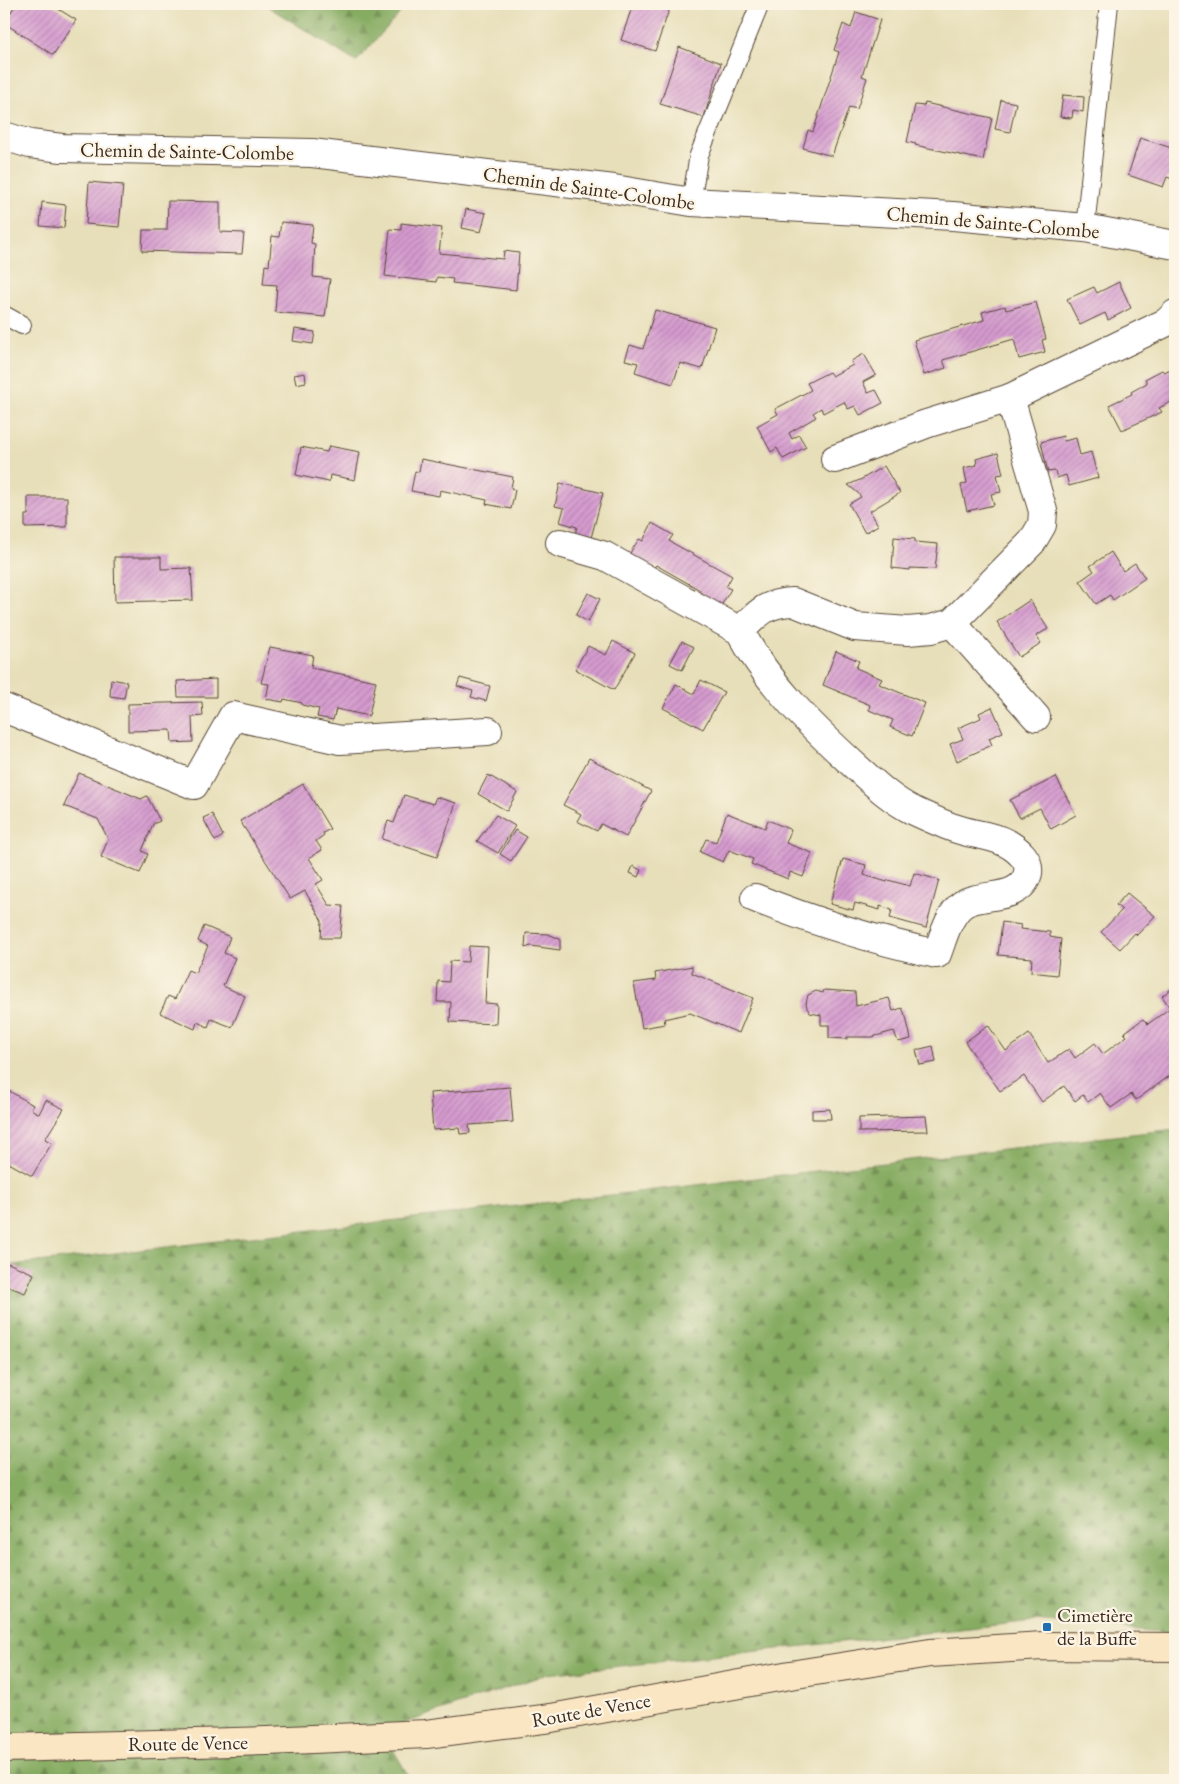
<svg xmlns="http://www.w3.org/2000/svg" width="1179" height="1784" font-family="'EB Garamond',serif">
<style>
.forest{fill:url(#forest-firs);stroke:#606b40}
.building{fill:url(#building-hatch)}
.lines{fill:none;stroke-linecap:round;stroke-linejoin:round}
.lane-casing{stroke:#554535;stroke-width:20}
.street-casing{stroke:#554535;stroke-width:30}
.secondary-casing{stroke:#554535;stroke-width:30}
.lane{stroke:#fff;stroke-width:18}
.street{stroke:#fff;stroke-width:28}
.secondary{stroke:#fbe6c4;stroke-width:28}
.poi-dot{fill:#1f6fb2;stroke:#fcf5e5;stroke-width:2}
.labels{text-anchor:middle;stroke-width:4.5;stroke-linejoin:round;paint-order:stroke}
.street-label{font-size:20px;fill:#3b2a1e;stroke:#fcf5e5}
.poi-label{font-size:20px;fill:#3b2a1e;stroke:#fcf5e5;text-anchor:start}
</style>
<defs>
<pattern id="forest-firs" width="22" height="20" patternUnits="userSpaceOnUse" patternTransform="scale(1.25)"><rect width="22" height="20" fill="#86ac62"/><path d="M5 1l3.5 6h-7zM16 11l3.5 6h-7z" fill="#6f8c50"/></pattern>
<pattern id="building-hatch" width="6" height="6" patternUnits="userSpaceOnUse" patternTransform="scale(1.25)"><rect width="6" height="6" fill="#d69bd0"/><path d="M-1 1l2-2M0 6l6-6M5 7l2-2" fill="none" stroke="#af7fa8"/></pattern>
</defs>
<rect width="100%" height="100%" fill="#fcf5e5"/>
<filter id="ink" filterUnits="userSpaceOnUse"><feTurbulence type="fractalNoise" baseFrequency=".02" numOctaves="2"/><feDisplacementMap in="SourceGraphic" scale="10" xChannelSelector="R" yChannelSelector="G"/><feConvolveMatrix kernelMatrix="1 2 1 2 8 2 1 2 1" color-interpolation-filters="sRGB"/></filter>
<filter id="wash" filterUnits="userSpaceOnUse"><feTurbulence type="fractalNoise" baseFrequency=".0096" numOctaves="4" result="noise"/><feDisplacementMap in="SourceGraphic" scale="20" xChannelSelector="R" yChannelSelector="G"/><feGaussianBlur stdDeviation="1.12" result="paint"/><feColorMatrix in="noise" values="0 0 0 0 0 0 0 0 0 0 0 0 0 0 0 0 0 1.4 0 .05"/><feComposite in="paint" operator="in"/></filter>
<g filter="url(#wash)">
<rect width="100%" height="100%" fill="#e7dfb9"/>
<g class="forest">
<polygon points="264,4 408,4 356,62"/>
<polygon points="1175,1129 1175,1633 1034,1621 547,1674 382,1731 411,1780 4,1780 4,1266"/>
</g>
<g id="blocks">
<g class="building">
<polygon points="16,4 50,4 76,20 53,55 4,23"/>
<polygon points="633,4 671,4 655,51 621,40"/>
<polygon points="856,12 880,20 862,76 867,78 857,109 849,107 832,156 803,148 808,130 813,132 839,52 834,50 843,24 851,28"/>
<polygon points="679,47 721,63 704,117 660,104"/>
<polygon points="1063,95 1084,97 1083,112 1073,110 1072,118 1060,117"/>
<polygon points="1001,100 1016,103 1010,132 995,129"/>
<polygon points="925,103 992,118 983,160 915,145 916,144 907,142 915,105 924,106"/>
<polygon points="1140,138 1175,149 1175,180 1167,177 1163,187 1128,175"/>
<polygon points="89,182 123,185 119,227 86,224"/>
<polygon points="168,201 220,202 220,232 244,233 242,254 142,251 143,230 167,230"/>
<polygon points="42,202 66,205 64,228 40,226"/>
<polygon points="466,209 486,213 481,232 462,228"/>
<polygon points="281,222 313,225 311,243 315,244 313,277 330,279 325,317 275,312 277,285 263,284 265,265 269,266 272,236 279,237"/>
<polygon points="401,223 442,228 439,253 503,259 504,251 519,253 516,290 452,283 453,279 437,277 436,282 385,276 390,229 401,230"/>
<polygon points="1119,282 1131,308 1108,320 1105,313 1080,325 1067,299 1094,287 1097,293"/>
<polygon points="1036,302 1046,339 1042,340 1045,352 1019,359 1014,339 943,360 946,368 924,375 914,340 984,320 982,312 1005,306 1006,310"/>
<polygon points="655,310 715,327 702,369 680,363 673,384 635,372 638,363 625,360 630,345 643,349"/>
<polygon points="295,329 315,332 313,344 293,341"/>
<polygon points="864,354 876,375 863,382 868,393 876,390 883,403 860,415 855,406 848,409 844,402 823,413 821,408 813,413 816,417 789,433 792,439 799,435 806,447 783,459 777,448 771,452 757,426 778,414 775,409 811,390 807,383 829,372 832,376 853,365 851,361"/>
<polygon points="1175,367 1175,400 1159,408 1162,412 1122,430 1109,405 1132,394 1131,392 1147,383 1145,379 1162,370 1164,372"/>
<polygon points="305,373 306,382 296,384 294,375"/>
<polygon points="1063,436 1064,441 1076,438 1080,455 1091,452 1098,478 1069,486 1066,475 1057,478 1055,471 1048,472 1041,442"/>
<polygon points="329,446 360,452 355,480 330,475 329,482 296,475 301,447 327,452"/>
<polygon points="998,453 1003,474 997,475 1001,492 991,494 994,505 967,511 961,485 967,483 964,468 977,465 976,459"/>
<polygon points="421,459 513,477 511,488 515,490 511,509 486,504 487,500 440,490 439,496 411,491 415,471 419,472"/>
<polygon points="884,466 900,493 870,511 878,525 865,533 849,504 861,497 858,493 848,485 862,479"/>
<polygon points="560,483 603,493 591,538 575,534 577,527 560,522 564,508 555,506"/>
<polygon points="28,497 67,497 67,527 25,528 25,515 28,515"/>
<polygon points="652,523 673,535 669,541 732,576 726,587 731,589 721,606 698,593 700,590 656,565 653,569 628,556 639,539 643,541"/>
<polygon points="894,537 915,539 915,542 938,544 935,569 910,568 910,570 892,568"/>
<polygon points="1111,552 1123,571 1135,563 1145,578 1113,600 1110,595 1096,604 1080,581 1094,571 1090,566"/>
<polygon points="114,557 161,557 161,569 191,568 193,600 115,602"/>
<polygon points="588,593 600,599 588,622 576,615"/>
<polygon points="1030,600 1048,629 1036,636 1041,643 1019,657 997,622"/>
<polygon points="613,641 635,653 614,690 575,669 588,646 606,655"/>
<polygon points="682,641 694,647 682,670 670,664"/>
<polygon points="270,647 313,655 311,668 376,681 369,716 336,709 333,720 317,717 319,709 302,705 302,703 284,699 283,702 266,699 269,684 261,683"/>
<polygon points="836,651 859,661 856,668 882,679 879,684 925,703 912,736 890,727 893,720 869,710 870,705 823,685"/>
<polygon points="460,678 490,686 486,701 471,697 473,691 457,686"/>
<polygon points="111,679 127,682 124,698 110,696"/>
<polygon points="216,679 216,697 178,697 177,681"/>
<polygon points="701,680 724,692 703,729 663,708 676,684 694,694"/>
<polygon points="202,702 203,716 192,717 193,742 172,743 171,730 128,731 128,704"/>
<polygon points="992,707 1003,732 989,738 992,745 957,761 950,744 963,739 958,728 981,718 979,713"/>
<polygon points="589,758 651,791 626,837 601,824 597,831 577,821 581,814 563,805"/>
<polygon points="79,773 141,799 147,796 160,821 153,824 142,851 148,854 140,873 101,857 108,839 98,819 64,806"/>
<polygon points="488,775 517,792 507,811 478,794"/>
<polygon points="1056,777 1076,815 1051,829 1040,808 1020,818 1010,800"/>
<polygon points="303,784 330,829 323,833 324,835 316,841 322,850 309,858 323,880 316,884 329,905 343,906 340,938 321,938 322,921 305,891 290,899 240,821"/>
<polygon points="404,795 433,804 436,797 456,803 437,857 382,839 388,821 394,823"/>
<polygon points="727,813 765,828 768,820 791,830 786,843 812,853 803,877 790,872 788,879 751,864 753,859 729,850 723,862 700,852 706,839 716,842"/>
<polygon points="212,814 223,836 215,841 203,818"/>
<polygon points="496,815 515,826 498,853 477,841"/>
<polygon points="515,830 527,837 511,861 500,854"/>
<polygon points="843,859 866,865 864,875 887,882 888,880 910,886 914,873 939,880 926,928 890,918 892,910 880,906 880,910 855,903 853,910 830,904"/>
<polygon points="633,866 641,870 638,877 630,873"/>
<polygon points="1127,893 1155,916 1137,935 1135,933 1120,949 1101,932 1122,910 1116,905"/>
<polygon points="1002,922 1021,925 1020,929 1050,932 1050,937 1061,939 1057,975 1031,972 1032,958 998,955"/>
<polygon points="204,926 230,937 224,953 235,958 223,986 245,996 232,1027 211,1019 208,1027 197,1022 195,1029 160,1013 168,996 175,999 188,970 195,973 208,946 198,941"/>
<polygon points="526,933 548,934 560,939 560,950 531,946 525,948"/>
<polygon points="469,946 488,947 485,1003 497,1004 496,1024 450,1022 451,1002 437,1002 438,981 449,982 450,961 468,962"/>
<polygon points="692,966 692,973 753,998 739,1033 690,1013 664,1019 665,1024 642,1028 634,983 656,980 655,973"/>
<polygon points="1175,986 1175,1072 1136,1100 1131,1094 1111,1108 1100,1093 1088,1102 1083,1095 1075,1101 1064,1086 1042,1102 1024,1076 1000,1091 965,1042 988,1025 1006,1051 1029,1034 1048,1063 1069,1049 1075,1058 1095,1043 1103,1054 1127,1036 1124,1033 1143,1019 1148,1024 1170,1008 1162,996"/>
<polygon points="824,990 855,992 856,1006 889,998 893,1011 902,1008 906,1017 911,1039 898,1042 894,1031 872,1037 847,1037 847,1039 829,1038 829,1025 821,1025 821,1015 810,1013 807,1008 806,1003 808,995 816,991 823,993"/>
<polygon points="933,1046 936,1062 920,1065 916,1050"/>
<polygon points="510,1087 513,1122 469,1125 470,1133 460,1134 459,1128 433,1130 430,1093"/>
<polygon points="4,1088 33,1105 31,1109 39,1114 46,1100 64,1109 45,1139 52,1143 32,1176 7,1162 4,1168"/>
<polygon points="830,1109 831,1119 812,1119 812,1110"/>
<polygon points="926,1116 928,1131 859,1132 859,1118"/>
<polygon points="8,1263 34,1274 25,1293 4,1285 4,1272"/>
</g>
</g>
</g>
<g filter="url(#ink)">
<use href="#blocks" fill-opacity="0" stroke="#554535" stroke-width="1"/>
<g class="lines">
<g class="lane-casing">
<g id="lane">
<polyline points="691,202 699,155 760,4"/>
<polyline points="1085,228 1109,4"/>
<polyline points="4,315 22,325"/>
</g>
</g>
<g class="street-casing">
<g id="street">
<polyline points="4,136 30,144 62,148 312,153 614,189 691,202 953,216 1085,228 1175,245"/>
<polyline points="835,459 926,424 1010,398 1167,322 1175,314"/>
<path d="M560,543L605,556L740,631C767,683 812,727 855,766C873,782 890,799 912,810C925,816 940,823 954,828C978,837 1004,834 1023,856C1027,861 1029,865 1028,873C1021,902 982,892 963,904C949,914 943,938 937,954C874,940 814,922 755,898"/>
<polyline points="952,623 1036,717"/>
<path d="M740,631C759,612 766,603 793,602L855,627L908,631L931,629L952,623L1032,542L1042,525L1043,511L1010,398"/>
<polyline points="4,708 194,785 233,716 340,740 488,731"/>
</g>
</g>
<g class="secondary-casing">
<polyline id="secondary" points="4,1748 267,1741 426,1734 551,1718 790,1675 930,1653 1043,1646 1175,1647"/>
</g>
<use href="#lane" class="lane"/>
<use href="#street" class="street"/>
<use href="#secondary" class="secondary"/>
</g>
</g>
<rect class="poi-dot" x="1042" y="1622" width="10" height="10" rx="2.5"/>
<g class="labels">
<g class="street-label">
<text transform="translate(187 151) rotate(1)" y="7">Chemin de Sainte-Colombe</text>
<text transform="translate(589 188) rotate(8)" y="7">Chemin de Sainte-Colombe</text>
<text transform="translate(993 222) rotate(5)" y="7">Chemin de Sainte-Colombe</text>
<text transform="translate(591 1710) rotate(-10)" y="7">Route de Vence</text>
<text transform="translate(188 1743) rotate(-1)" y="7">Route de Vence</text>
</g>
<g class="poi-label">
<text x="1057" y="1622">Cimetière<tspan x="1057" dy="23">de la Buffe</tspan></text>
</g>
</g>
<rect width="1179" height="1784" fill="none" stroke="#fcf5e5" stroke-width="20"/>
</svg>
